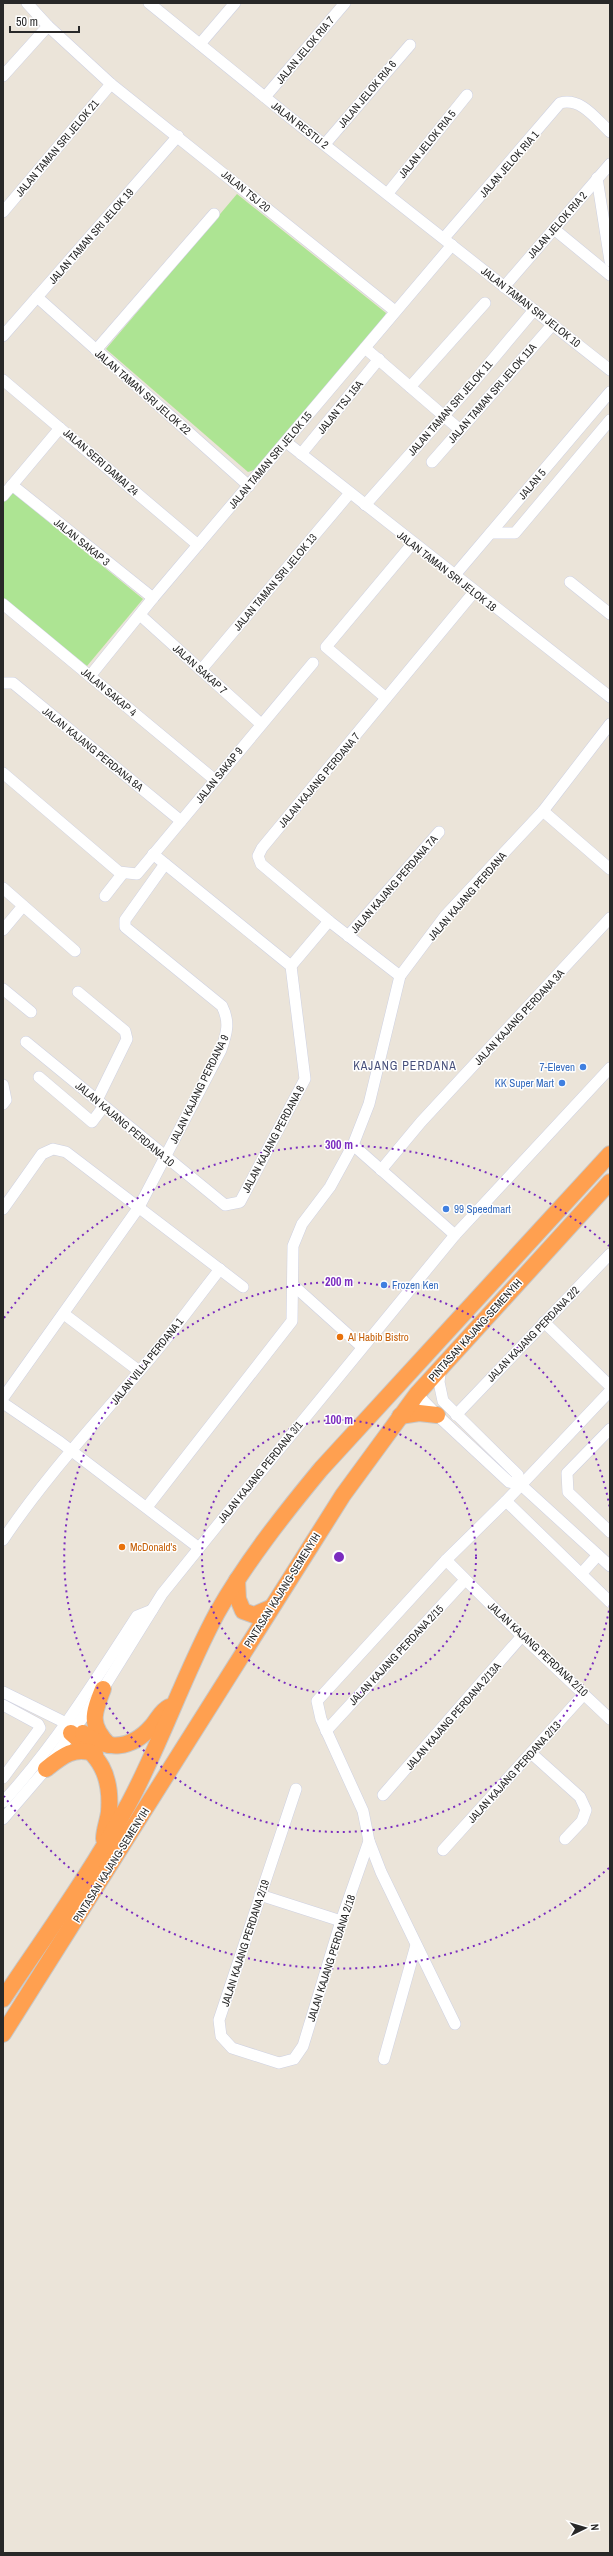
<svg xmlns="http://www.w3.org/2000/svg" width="613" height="2556" font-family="'Archivo Narrow',sans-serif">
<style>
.green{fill:#ade493}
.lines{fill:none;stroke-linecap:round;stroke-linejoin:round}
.minor-casing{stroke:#ced1e2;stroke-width:12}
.highway-casing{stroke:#c7c7c7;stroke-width:18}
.minor{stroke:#fff;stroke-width:11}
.highway{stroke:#ffa050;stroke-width:16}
.ring{fill:none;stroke:#7b2cbf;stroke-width:2;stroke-dasharray:2 4}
.shop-dot{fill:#3f7fe0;stroke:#fff;stroke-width:1.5}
.food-dot{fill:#e8710a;stroke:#fff;stroke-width:1.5}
.labels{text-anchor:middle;stroke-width:3;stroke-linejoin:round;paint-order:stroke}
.street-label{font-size:11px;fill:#282828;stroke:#fff}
.shop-label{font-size:11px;fill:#366cbe;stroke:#fff;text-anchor:end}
.food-label{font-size:11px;fill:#c56008;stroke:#fff;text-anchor:start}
.neighbourhood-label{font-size:12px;letter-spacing:1px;fill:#474f7a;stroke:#fff}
.centre{fill:#7b2cbf;stroke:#fff;stroke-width:2}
.ring-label{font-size:12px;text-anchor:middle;font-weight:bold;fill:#7b2cbf;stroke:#fff;stroke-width:3;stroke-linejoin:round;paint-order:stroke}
</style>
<rect width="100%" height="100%" fill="#ebe4d9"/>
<g class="green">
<polygon points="237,194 386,313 384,318 254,470 248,472 106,349"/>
<polygon points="12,492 143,599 87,666 3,598 3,503"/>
</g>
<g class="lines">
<g class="minor-casing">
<g id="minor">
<polyline points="27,3 48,26 111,84 395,311"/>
<polyline points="149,3 293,120 610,370"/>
<polyline points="200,44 235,3"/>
<polyline points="3,76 48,26"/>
<polyline points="265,97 345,3"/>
<polyline points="325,144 410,45"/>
<polyline points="597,178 610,261"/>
<polyline points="388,193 467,95"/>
<polyline points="3,212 111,84"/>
<polyline points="554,229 610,275"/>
<path d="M444,238L560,103C581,97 596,119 610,132"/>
<polyline points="504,287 610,164"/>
<polyline points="37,297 249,486"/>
<polyline points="3,336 178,136"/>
<polyline points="365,348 459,429"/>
<polyline points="96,350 214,214"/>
<polyline points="3,380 198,545"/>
<polyline points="410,387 485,303"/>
<polyline points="286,442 610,697"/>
<polyline points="301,454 379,359"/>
<polyline points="432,462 553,324"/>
<polyline points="12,485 153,598"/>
<polyline points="3,496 60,428"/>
<polyline points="365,505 472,384 534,310"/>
<polyline points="491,533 515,533 610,420"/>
<polyline points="454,576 610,392"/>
<polyline points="570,582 610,614"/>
<polyline points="3,604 215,780"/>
<polyline points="140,615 261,724"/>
<polyline points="201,670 350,493"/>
<polyline points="90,676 153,598 452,245"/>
<polyline points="3,683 13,683 181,821"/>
<polyline points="386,698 326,647 413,543"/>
<polyline points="3,773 119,872 137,874 313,663"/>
<polyline points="543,811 610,869"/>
<polyline points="3,888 75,951"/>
<polyline points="105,896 123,873"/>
<polyline points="3,930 23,906"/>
<polyline points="348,936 439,832"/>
<polyline points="291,966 329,921"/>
<polyline points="400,976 329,921 261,864 258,856 262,848 474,592"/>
<polyline points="3,989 31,1012"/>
<polyline points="78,992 125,1031 127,1039 97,1100"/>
<polyline points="26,1042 225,1205 240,1202 305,1079 291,966 153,854"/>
<polyline points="39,1077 92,1122 104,1106"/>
<polyline points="3,1085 6,1100 3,1104"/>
<polyline points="353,1145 455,1235"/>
<polyline points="381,1170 421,1122 610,918"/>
<polyline points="3,1209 42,1154 53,1149 66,1152 243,1287"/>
<polyline points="293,1285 362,1347"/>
<polyline points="64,1314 139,1371"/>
<polyline points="544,1322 610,1386"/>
<polyline points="441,1367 439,1382 443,1401 518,1475 520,1484"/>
<polyline points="417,1394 437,1415 509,1482 520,1484 610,1566"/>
<path d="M3,1398L139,1207L221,1050C227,1033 230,1022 222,1006L125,927V920L165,864"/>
<polyline points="3,1403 60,1442 199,1548"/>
<polyline points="456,1415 610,1254"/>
<polyline points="610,1429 567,1473 568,1492 610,1532"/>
<polyline points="506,1501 610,1602"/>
<polyline points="147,1507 292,1321 293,1246 302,1224 330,1187 353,1145 369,1104 400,976 445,916 543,811 610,724"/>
<path d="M3,1540C44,1478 95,1424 143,1367C170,1336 194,1302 220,1269"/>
<polyline points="446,1560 522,1636 610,1719"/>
<polyline points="581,1574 598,1555"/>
<polyline points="3,1692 72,1726"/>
<polyline points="3,1705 38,1724 40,1728 3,1778"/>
<polyline points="326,1731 465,1580"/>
<polyline points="531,1753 580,1797 586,1810 582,1821 565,1839"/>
<polyline points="296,1789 219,2020 221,2036 232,2048 279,2063 294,2059 303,2046 341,1921 369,1841"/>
<polyline points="383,1795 522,1636"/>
<path d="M3,1802C55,1745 95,1681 137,1616L152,1610"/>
<polyline points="3,1819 46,1769 103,1689 162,1594 241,1496 455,1235 610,1068"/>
<polyline points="443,1850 584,1694"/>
<polyline points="260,1895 341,1921"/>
<polyline points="455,2024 381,1872 369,1841 363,1811 321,1719 317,1701 446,1560 506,1501 610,1391"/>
<polyline points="384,2059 416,1945"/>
</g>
</g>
<g class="highway-casing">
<g id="highway">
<polyline points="400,1416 419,1413 437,1415"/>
<polyline points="237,1580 238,1599 243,1611 254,1615 270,1608"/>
<path d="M103,1689C93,1714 89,1725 109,1745"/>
<path d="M71,1733C99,1757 112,1773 109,1812C108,1821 104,1830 104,1839"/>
<path d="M83,1733C108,1752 132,1749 152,1726C158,1719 161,1711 169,1707"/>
<path d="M46,1769C61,1757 75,1745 95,1754"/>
<path d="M3,1999C46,1935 92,1871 129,1803C162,1741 184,1674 217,1613C246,1562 283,1515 321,1469L610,1154"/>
<polyline points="3,2034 343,1495 417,1394 610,1182"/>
</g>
</g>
<use href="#minor" class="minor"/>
<use href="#highway" class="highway"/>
</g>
<g class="ring">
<circle cx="339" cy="1557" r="137"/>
<path d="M610 1605A275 275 0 1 1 610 1509"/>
<path d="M609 1868A412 412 0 0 1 4 1796M4 1318A412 412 0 0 1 609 1246"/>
</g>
<g class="shop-dot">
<circle cx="583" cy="1067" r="4"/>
<circle cx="562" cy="1083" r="4"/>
<circle cx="446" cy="1209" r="4"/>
<circle cx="384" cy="1285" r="4"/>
</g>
<g class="food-dot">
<circle cx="340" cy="1337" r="4"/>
<circle cx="122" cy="1547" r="4"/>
</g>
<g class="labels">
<g class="street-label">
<text transform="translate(305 50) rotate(-50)" y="4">JALAN JELOK RIA 7</text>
<text transform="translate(367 94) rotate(-50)" y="4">JALAN JELOK RIA 6</text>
<text transform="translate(300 125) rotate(38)" y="4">JALAN RESTU 2</text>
<text transform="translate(427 144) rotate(-51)" y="4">JALAN JELOK RIA 5</text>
<text transform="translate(57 148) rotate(-50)" y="4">JALAN TAMAN SRI JELOK 21</text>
<text transform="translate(509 164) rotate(-49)" y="4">JALAN JELOK RIA 1</text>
<text transform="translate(246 191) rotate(39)" y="4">JALAN TSJ 20</text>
<text transform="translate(557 225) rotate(-49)" y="4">JALAN JELOK RIA 2</text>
<text transform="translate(91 236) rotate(-49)" y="4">JALAN TAMAN SRI JELOK 19</text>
<text transform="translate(531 307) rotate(38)" y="4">JALAN TAMAN SRI JELOK 10</text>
<text transform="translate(143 392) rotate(41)" y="4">JALAN TAMAN SRI JELOK 22</text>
<text transform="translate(492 393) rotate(-49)" y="4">JALAN TAMAN SRI JELOK 11A</text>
<text transform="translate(340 407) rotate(-51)" y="4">JALAN TSJ 15A</text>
<text transform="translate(450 408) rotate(-49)" y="4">JALAN TAMAN SRI JELOK 11</text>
<text transform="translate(270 460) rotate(-50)" y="4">JALAN TAMAN SRI JELOK 15</text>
<text transform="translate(101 462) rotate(41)" y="4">JALAN SERI DAMAI 24</text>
<text transform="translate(532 484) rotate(-50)" y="4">JALAN 5</text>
<text transform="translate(82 542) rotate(39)" y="4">JALAN SAKAP 3</text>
<text transform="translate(447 571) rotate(38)" y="4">JALAN TAMAN SRI JELOK 18</text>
<text transform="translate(275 582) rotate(-50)" y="4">JALAN TAMAN SRI JELOK 13</text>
<text transform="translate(200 669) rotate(42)" y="4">JALAN SAKAP 7</text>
<text transform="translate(109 692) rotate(40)" y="4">JALAN SAKAP 4</text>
<text transform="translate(93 749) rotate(39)" y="4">JALAN KAJANG PERDANA 8A</text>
<text transform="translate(219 775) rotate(-51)" y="4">JALAN SAKAP 9</text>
<text transform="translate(319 780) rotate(-50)" y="4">JALAN KAJANG PERDANA 7</text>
<text transform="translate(394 884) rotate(-49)" y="4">JALAN KAJANG PERDANA 7A</text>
<text transform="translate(467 896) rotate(-49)" y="4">JALAN KAJANG PERDANA</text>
<text transform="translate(519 1017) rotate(-47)" y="4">JALAN KAJANG PERDANA 3A</text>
<text transform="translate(199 1089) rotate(-64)" y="4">JALAN KAJANG PERDANA 9</text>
<text transform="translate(125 1124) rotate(40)" y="4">JALAN KAJANG PERDANA 10</text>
<text transform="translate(273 1139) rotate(-62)" y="4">JALAN KAJANG PERDANA 8</text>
<text transform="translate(475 1330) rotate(-48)" y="4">PINTASAN KAJANG-SEMENYIH</text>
<text transform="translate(533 1334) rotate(-46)" y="4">JALAN KAJANG PERDANA 2/2</text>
<text transform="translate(147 1361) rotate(-51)" y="4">JALAN VILLA PERDANA 1</text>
<text transform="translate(260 1472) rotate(-51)" y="4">JALAN KAJANG PERDANA 3/1</text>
<text transform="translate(282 1590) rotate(-58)" y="4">PINTASAN KAJANG-SEMENYIH</text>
<text transform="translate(538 1649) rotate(43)" y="4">JALAN KAJANG PERDANA 2/10</text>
<text transform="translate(396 1655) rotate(-47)" y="4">JALAN KAJANG PERDANA 2/15</text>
<text transform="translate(453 1716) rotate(-49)" y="4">JALAN KAJANG PERDANA 2/13A</text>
<text transform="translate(514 1772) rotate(-48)" y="4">JALAN KAJANG PERDANA 2/13</text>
<text transform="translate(111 1865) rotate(-58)" y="4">PINTASAN KAJANG-SEMENYIH</text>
<text transform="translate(245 1943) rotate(-72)" y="4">JALAN KAJANG PERDANA 2/19</text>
<text transform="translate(331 1958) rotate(-72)" y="4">JALAN KAJANG PERDANA 2/18</text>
</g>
<g class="shop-label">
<text x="575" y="1071">7-Eleven</text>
<text x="554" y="1087">KK Super Mart</text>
<text x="454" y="1213" text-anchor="start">99 Speedmart</text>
<text x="392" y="1289" text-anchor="start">Frozen Ken</text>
</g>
<g class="food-label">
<text x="348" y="1341">Al Habib Bistro</text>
<text x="130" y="1551">McDonald's</text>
</g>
<g class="neighbourhood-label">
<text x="405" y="1070">KAJANG PERDANA</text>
</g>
</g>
<circle cx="339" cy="1557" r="6" class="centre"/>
<g class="ring-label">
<text x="339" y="1149">300 m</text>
<text x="339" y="1286">200 m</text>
<text x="339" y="1424">100 m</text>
</g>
<rect width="613" height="2556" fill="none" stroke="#282828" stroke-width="8"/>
<g transform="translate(585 2528) rotate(85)" stroke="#ffffff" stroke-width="3" paint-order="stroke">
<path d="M0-3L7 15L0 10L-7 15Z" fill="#282828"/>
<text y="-6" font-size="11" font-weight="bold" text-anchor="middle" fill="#282828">N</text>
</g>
<path d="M10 26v6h69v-6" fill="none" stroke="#282828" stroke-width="2"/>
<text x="16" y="26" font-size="12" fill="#282828" stroke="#ffffff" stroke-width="3" paint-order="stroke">50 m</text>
</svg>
